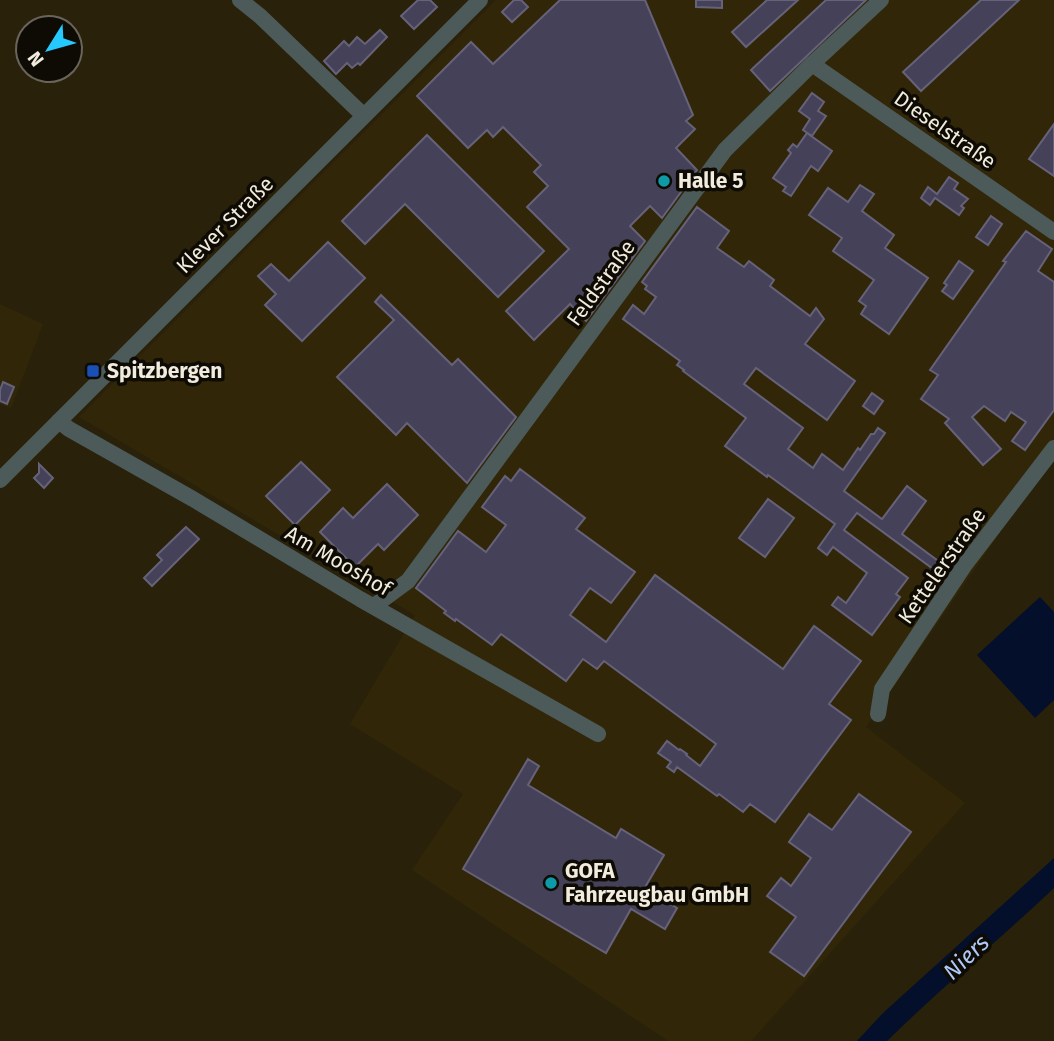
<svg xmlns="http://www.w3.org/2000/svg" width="1054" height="1041" font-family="'Fira Sans',sans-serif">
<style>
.built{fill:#312708}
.water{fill:#030f2b}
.building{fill:#454158;stroke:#65627a;stroke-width:2}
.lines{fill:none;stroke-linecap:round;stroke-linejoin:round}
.minor{stroke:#4c5a59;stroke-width:16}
.culture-dot{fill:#0f9aa8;stroke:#0e0b04;stroke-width:2.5}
.transit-dot{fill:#1a4fb4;stroke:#0e0b04;stroke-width:2.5}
.labels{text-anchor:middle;stroke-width:7;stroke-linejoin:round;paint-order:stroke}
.street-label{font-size:21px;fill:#f1ecde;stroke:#0e0b04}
.poi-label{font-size:21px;font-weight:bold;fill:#f1ecde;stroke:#0e0b04;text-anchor:start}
.water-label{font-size:23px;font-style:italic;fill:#afc8f8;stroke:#0e0b04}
</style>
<rect width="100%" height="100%" fill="#29210a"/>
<g class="built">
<polygon points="496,0 1054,0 1054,458 1043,470 866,727 965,803 751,1041 668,1041 412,870 463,794 350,724 415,615 79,417"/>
<polygon points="0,304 43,324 11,408 0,404"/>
</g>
<g class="water">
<polygon points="1040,597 1054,612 1054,700 1035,718 977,655"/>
<path d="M1054,858V888C999,940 941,988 887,1041H857L883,1013Z"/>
</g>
<g class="building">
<polygon points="418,0 430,0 437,7 414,29 401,16"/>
<polygon points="514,0 521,0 528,7 512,22 502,12"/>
<polygon points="560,0 645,0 693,115 686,121 695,129 676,148 697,170 662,218 650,206 630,226 645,241 586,321 570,304 534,340 506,311 569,249 527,207 548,186 534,172 541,165 503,127 493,137 487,130 468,148 417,96 471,42 493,64"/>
<polygon points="696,0 722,0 722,8 696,7"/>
<polygon points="767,0 798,0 746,47 732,32"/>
<polygon points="826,0 866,0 770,91 751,70"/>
<polygon points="981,0 1019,0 921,91 903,72"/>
<polygon points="380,30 387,37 360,65 358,63 352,68 347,63 336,74 324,61 344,41 349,46 357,37 365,44"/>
<polygon points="812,93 824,102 818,111 826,116 812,136 803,130 810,119 799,111"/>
<polygon points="1054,124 1054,176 1029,159"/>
<polygon points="807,133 832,151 818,171 811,166 791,196 783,191 786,187 773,178 791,153 788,150 793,144 797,147"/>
<polygon points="427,135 544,251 498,297 405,204 365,244 342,221"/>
<polygon points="949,177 958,183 954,189 968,199 961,206 964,208 959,215 935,198 930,205 921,198 928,187 937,194"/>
<polygon points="860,185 874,194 862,211 894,235 885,248 928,278 889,334 861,314 866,306 859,301 874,280 833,251 842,238 809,215 828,188 848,202"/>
<polygon points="697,207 729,231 717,248 744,267 749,261 774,280 770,286 810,316 816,308 824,319 805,344 855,381 827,420 756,368 744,384 803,428 788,449 813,468 822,454 843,470 858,448 860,450 871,434 874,434 878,428 885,433 844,491 882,519 907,486 926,501 902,534 949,569 944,577 857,513 844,530 908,578 896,594 900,597 872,635 832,605 838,597 846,603 867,573 833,547 827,555 818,548 835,524 768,475 767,477 725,446 746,418 683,371 684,370 677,365 680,361 623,319 633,305 644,314 656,297 645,289 647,286 642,282"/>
<polygon points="991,216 1002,224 988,245 976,237"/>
<polygon points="1026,231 1052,249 1038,271 1054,282 1054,410 1025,450 1012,441 1026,422 1011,412 1005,421 984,406 972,417 1001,449 983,465 945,423 949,419 921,399 938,375 930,370 1006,262 1003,261"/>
<polygon points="328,242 365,278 302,341 265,305 276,294 258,276 271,264 289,281"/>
<polygon points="959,261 973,271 953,299 942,291 947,285 944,283"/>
<polygon points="381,295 452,365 458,359 516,417 467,483 407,423 396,435 337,377 394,320 375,302"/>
<polygon points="3,382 14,387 7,404 0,401 0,390"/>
<polygon points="872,393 883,401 874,414 863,406"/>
<polygon points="301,462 330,490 295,525 266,496"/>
<polygon points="39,464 53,478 44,488 34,478 39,473"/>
<polygon points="520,469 585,518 576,529 635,572 611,603 590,588 570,615 606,642 655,575 783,669 814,626 861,661 829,704 851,720 775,822 750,804 743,812 719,794 717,796 677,767 674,772 667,767 671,762 658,753 667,741 679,750 680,749 687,754 686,755 700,766 716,744 604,661 597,669 583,659 566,681 501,634 492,645 456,619 455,621 444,613 446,611 416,588 458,531 486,552 506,525 482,507 505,476 511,481"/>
<polygon points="387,484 418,515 384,550 378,544 355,567 320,532 343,508 353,518"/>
<polygon points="768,499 794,518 765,557 739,538"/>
<polygon points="186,527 199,539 152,586 144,578 162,560 157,555"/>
<polygon points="528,759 539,766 528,785 616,838 621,829 664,855 644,889 677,908 665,929 631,909 606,953 463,869"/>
<polygon points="859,794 911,832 804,976 770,952 796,917 767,896 781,878 791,886 811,858 789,842 809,814 832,830"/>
</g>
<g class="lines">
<g class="minor">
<polyline points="240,0 260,16 363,115"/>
<polyline points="812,64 1054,232"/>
<polyline points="59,421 69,429 193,499 360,599 598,734"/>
<polyline points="0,480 480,0"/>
<polyline points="374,606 408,581 725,150 812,64 881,0"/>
<polyline points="878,714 882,689 964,566 1054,448"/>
</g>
</g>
<g class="culture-dot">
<circle cx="664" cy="181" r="7"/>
<circle cx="551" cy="883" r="7"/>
</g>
<rect class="transit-dot" x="86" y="364" width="14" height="14" rx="3.5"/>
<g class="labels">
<g class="street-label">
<text transform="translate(945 130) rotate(35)" y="7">Dieselstraße</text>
<text transform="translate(225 225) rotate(-45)" y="7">Klever Straße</text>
<text transform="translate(601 283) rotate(-54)" y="7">Feldstraße</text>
<text transform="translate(338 561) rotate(30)" y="7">Am Mooshof</text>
<text transform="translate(942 566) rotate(-55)" y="7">Kettelerstraße</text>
</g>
<g class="poi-label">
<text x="678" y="188">Halle 5</text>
<text x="107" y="378">Spitzbergen</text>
<text x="565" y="878">GOFA<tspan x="565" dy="24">Fahrzeugbau GmbH</tspan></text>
</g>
<g class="water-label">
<text transform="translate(966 957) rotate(-44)" y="8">Niers</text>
</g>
</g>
<g transform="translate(49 49) rotate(233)"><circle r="33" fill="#0e0b04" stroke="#69655b" stroke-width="2"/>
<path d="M0-5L12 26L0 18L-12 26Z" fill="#26c9fe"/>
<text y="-10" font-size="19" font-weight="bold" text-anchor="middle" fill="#f1ecde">N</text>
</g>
</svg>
